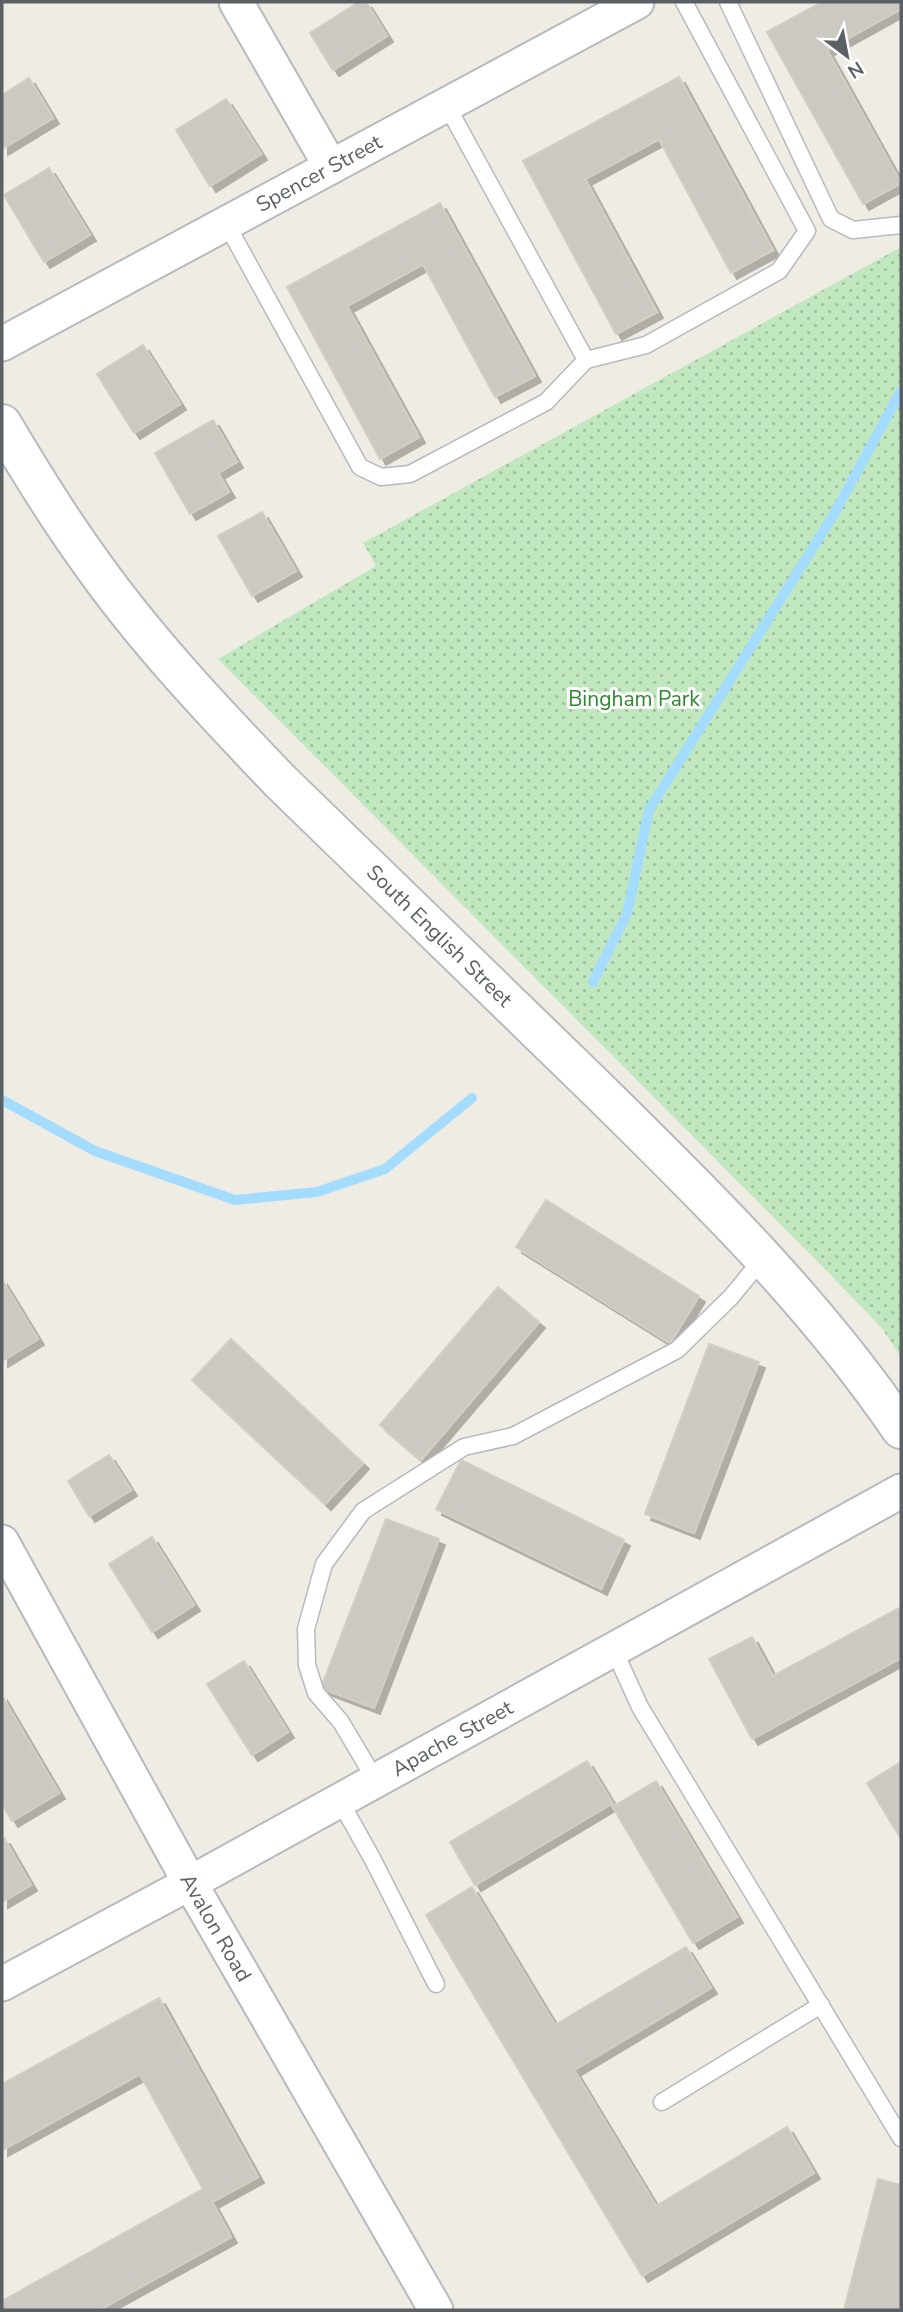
<svg xmlns="http://www.w3.org/2000/svg" width="903" height="2312" font-family="'Nunito Sans',sans-serif">
<style>
.park{fill:url(#park-dots)}
.lines{fill:none;stroke-linecap:round;stroke-linejoin:round}
.stream{stroke:#a3dcff;stroke-width:10}
.building{fill:#ccc8c2;stroke:#d4cdc1;stroke-width:2;filter:url(#shadow)}
.service-casing{stroke:#b6babe;stroke-width:19}
.minor-casing{stroke:#b6babe;stroke-width:37}
.tertiary-casing{stroke:#b6babe;stroke-width:42}
.service{stroke:#fff;stroke-width:16}
.minor{stroke:#fff;stroke-width:33}
.tertiary{stroke:#fff;stroke-width:38}
.labels{text-anchor:middle;stroke-width:6;stroke-linejoin:round;paint-order:stroke}
.street-label{font-size:21px;fill:#5b6065;stroke:#fff}
.park-label{font-size:21px;fill:#318631;stroke:#fff}
</style>
<defs>
<pattern id="park-dots" width="8" height="8" patternUnits="userSpaceOnUse" patternTransform="scale(1.75)"><rect width="8" height="8" fill="#c1e7bf"/><path d="M2 2h.1M6 6h.1" fill="none" stroke="#a0bf9f" stroke-width="1.8" stroke-linecap="round"/></pattern>
<filter id="shadow"><feDropShadow dx="6" dy="6" stdDeviation="0" flood-color="#0004"/></filter>
</defs>
<rect width="100%" height="100%" fill="#efece3"/>
<polygon class="park" points="901,247 901,1357 881,1327 816,1260 218,659 376,566 363,543"/>
<g class="lines">
<g class="stream">
<polyline points="593,982 627,914 649,810 834,514 901,391"/>
<polyline points="2,1100 95,1151 235,1200 317,1192 385,1169 472,1098"/>
</g>
</g>
<g class="building">
<polygon points="359,2 366,2 387,36 333,70 310,33"/>
<polygon points="822,2 901,2 901,9 827,50 901,183 863,204 767,32"/>
<polygon points="679,77 773,250 731,273 659,139 585,179 657,312 616,334 523,161"/>
<polygon points="29,78 53,118 2,149 2,95"/>
<polygon points="226,99 261,154 210,186 176,130"/>
<polygon points="49,168 90,235 44,262 4,195"/>
<polygon points="440,203 535,376 495,397 423,264 347,306 419,437 380,459 287,287"/>
<polygon points="143,345 180,404 134,433 97,374"/>
<polygon points="213,420 237,462 218,473 229,492 190,514 155,453"/>
<polygon points="262,512 296,571 252,596 218,536"/>
<polygon points="546,1200 699,1296 670,1343 516,1247"/>
<polygon points="2,1280 38,1339 2,1361"/>
<polygon points="498,1287 539,1322 421,1460 380,1425"/>
<polygon points="231,1339 363,1463 325,1504 192,1380"/>
<polygon points="709,1344 759,1362 694,1533 645,1514"/>
<polygon points="109,1455 131,1490 89,1516 68,1481"/>
<polygon points="461,1460 624,1540 601,1589 436,1509"/>
<polygon points="386,1519 439,1539 374,1708 321,1688"/>
<polygon points="152,1537 194,1605 152,1632 109,1564"/>
<polygon points="899,1608 901,1612 901,1658 752,1739 709,1659 752,1637 773,1676"/>
<polygon points="244,1661 288,1732 252,1755 207,1684"/>
<polygon points="2,1696 59,1793 12,1821 2,1804"/>
<polygon points="587,1761 614,1806 656,1781 737,1917 693,1943 611,1804 475,1885 450,1842"/>
<polygon points="901,1762 901,1839 867,1783"/>
<polygon points="4,1838 31,1885 2,1902 2,1839"/>
<polygon points="472,1887 555,2025 686,1947 711,1988 574,2070 656,2206 787,2127 814,2173 642,2276 426,1915"/>
<polygon points="159,1998 258,2177 212,2202 231,2237 99,2310 2,2310 2,2301 203,2189 140,2074 2,2150 2,2084"/>
<polygon points="878,2179 901,2185 901,2302 899,2310 844,2310"/>
</g>
<g class="lines">
<g class="service-casing">
<g id="service">
<polyline points="728,2 831,219 853,230 901,225"/>
<polyline points="226,223 360,467 381,477 410,474 546,402 586,360 446,104"/>
<polyline points="586,360 646,345 779,271 807,231 684,2"/>
<polyline points="614,1650 640,1707 901,2138"/>
<polyline points="376,1781 341,1722 316,1693 307,1665 306,1629 324,1564 363,1511 464,1447 513,1436 677,1350 731,1297 764,1257"/>
<polyline points="340,1801 373,1860 436,1984"/>
<polyline points="662,2102 821,2005"/>
</g>
</g>
<g class="minor-casing">
<g id="minor">
<polyline points="236,2 331,167"/>
<path id="s1" d="M2,344L637,2"/>
<path id="s2" d="M2,1542L190,1883L436,2310"/>
<path id="s3" d="M2,1984L190,1883L901,1491"/>
</g>
</g>
<g class="tertiary-casing">
<g id="tertiary">
<path id="s4" d="M2,424C28,468 55,512 85,554C142,636 211,709 280,781C384,882 487,982 591,1083C702,1192 813,1300 901,1429"/>
</g>
</g>
<use href="#service" class="service"/>
<use href="#minor" class="minor"/>
<use href="#tertiary" class="tertiary"/>
</g>
<g class="labels">
<g class="street-label">
<text dy="7" stroke="none"><textPath href="#s1" startOffset="360">Spencer Street</textPath></text>
<text dy="7" stroke="none"><textPath href="#s4" startOffset="676">South English Street</textPath></text>
<text dy="7" stroke="none"><textPath href="#s3" startOffset="513">Apache Street</textPath></text>
<text dy="7" stroke="none"><textPath href="#s2" startOffset="441">Avalon Road</textPath></text>
</g>
<g class="park-label">
<text x="634" y="706">Bingham Park</text>
</g>
</g>
<rect width="903" height="2312" fill="none" stroke="#5b6065" stroke-width="7"/>
<g transform="translate(847 56) rotate(148)" stroke="#ffffff" stroke-width="5" paint-order="stroke">
<path d="M0-5L12 26L0 18L-12 26Z" fill="#5b6065"/>
<text y="-10" font-size="19" font-weight="bold" text-anchor="middle" fill="#5b6065">N</text>
</g>
</svg>
